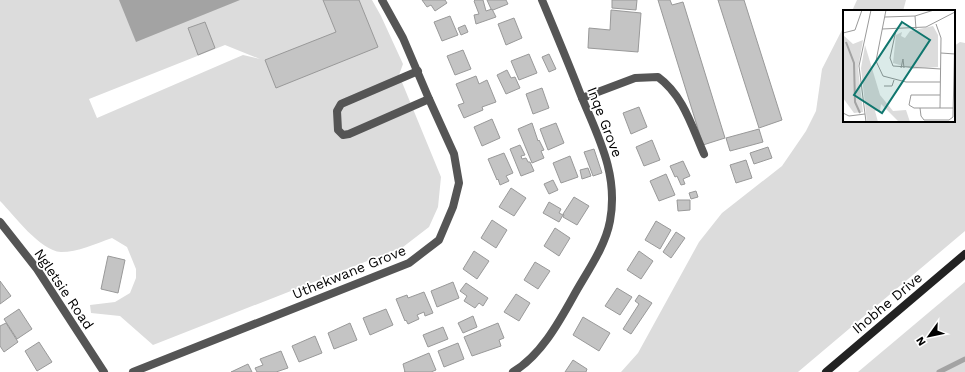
<svg xmlns="http://www.w3.org/2000/svg" width="965" height="372" font-family="'Work Sans',sans-serif">
<style>
.green{fill:#dcdcdc;fill-rule:evenodd}
.water{fill:#a3a3a3}
.lines{fill:none;stroke-linecap:round;stroke-linejoin:round}
.stream{stroke:#a3a3a3;stroke-width:5}
.building{fill:#c4c4c4;stroke:#999}
.lane{stroke:#555;stroke-width:8}
.street{stroke:#555;stroke-width:8}
.secondary{stroke:#222;stroke-width:8}
.labels{text-anchor:middle;stroke-width:3.5;stroke-linejoin:round;paint-order:stroke}
.street-label{font-size:14px;fill:#000;stroke:#fff}
.inset-river{fill:none;stroke:#a3a3a3;stroke-width:2}
.inset-road{fill:none;stroke:#999;stroke-width:1}
.view{fill:#0f766e;fill-opacity:0.15;stroke:#0f766e;stroke-width:2}
.inset-edge{fill:none;stroke:#000;stroke-width:2}
</style>
<rect width="100%" height="100%" fill="#fff"/>
<g class="green">
<path d="M0,0H372L381,16L403,64L399,75L441,177L438,207L429,227L403,247L153,345L120,316L91,313L90,305L115,302L130,293L136,278V269L127,247L112,238C95,244 78,252 61,252C40,251 14,215 0,201ZM225,45L260,59L243,55L97,118L89,99Z"/>
<polygon points="857,0 906,0 903,11 852,11"/>
<polygon points="844,26 844,121 954,121 954,46 960,42 965,43 965,231 798,372 621,372 638,353 699,242 722,213 782,166 806,131 816,111 822,69"/>
<polygon points="965,282 965,372 858,372"/>
</g>
<polygon class="water" points="119,0 240,0 136,42"/>
<g class="lines">
<polyline class="stream" points="939,372 965,359"/>
</g>
<g class="building">
<polygon points="323,0 359,0 378,47 276,88 265,60 336,32"/>
<polygon points="422,0 445,0 447,3 435,11 431,5 427,7"/>
<polygon points="475,0 483,0 486,11 492,9 496,17 476,24 474,15 479,14 474,1"/>
<polygon points="487,0 506,0 508,4 493,10 491,9"/>
<polygon points="612,0 637,0 636,10 612,8"/>
<polygon points="658,0 670,0 672,5 683,2 725,138 703,145"/>
<polygon points="718,0 744,0 782,120 759,128"/>
<polygon points="611,10 641,13 638,52 588,48 589,28 610,30"/>
<polygon points="450,16 458,35 442,41 434,22"/>
<polygon points="514,18 522,38 506,45 498,24"/>
<polygon points="205,22 215,48 198,55 188,28"/>
<polygon points="465,25 468,32 461,35 458,28"/>
<polygon points="463,50 471,69 455,75 447,56"/>
<polygon points="529,54 537,73 519,80 511,61"/>
<polygon points="549,54 556,69 549,72 542,57"/>
<polygon points="507,70 511,78 515,77 520,88 506,94 497,75"/>
<polygon points="476,76 479,84 487,80 496,102 482,107 483,110 464,118 458,105 464,103 456,84"/>
<polygon points="542,88 549,108 533,114 526,94"/>
<polygon points="639,107 647,127 631,134 623,113"/>
<polygon points="492,119 500,138 482,146 474,127"/>
<polygon points="532,123 538,141 539,140 544,150 541,151 544,158 532,163 518,129"/>
<polygon points="556,123 564,143 548,150 540,129"/>
<polygon points="759,129 763,142 730,151 726,138"/>
<polygon points="652,140 660,160 644,166 636,147"/>
<polygon points="520,145 525,155 521,156 522,159 526,158 528,162 530,162 534,171 521,176 510,149"/>
<polygon points="768,147 772,158 754,164 750,153"/>
<polygon points="594,149 602,173 593,176 584,152"/>
<polygon points="504,153 513,173 506,176 509,181 500,185 498,179 497,180 488,159"/>
<polygon points="570,156 578,177 561,183 553,163"/>
<polygon points="746,160 752,178 736,183 730,165"/>
<polygon points="683,161 690,176 683,179 685,184 681,185 677,176 675,177 670,166"/>
<polygon points="588,168 591,176 582,179 580,170"/>
<polygon points="666,174 675,195 659,201 650,181"/>
<polygon points="553,180 558,190 549,194 544,184"/>
<polygon points="511,188 526,198 514,216 499,207"/>
<polygon points="696,191 698,197 691,199 689,193"/>
<polygon points="574,197 589,206 577,225 563,217 564,215 563,214"/>
<polygon points="677,200 690,200 690,210 678,211"/>
<polygon points="549,202 561,209 559,213 563,215 559,222 543,213"/>
<polygon points="492,220 507,230 496,248 481,238"/>
<polygon points="656,221 671,230 660,249 645,240"/>
<polygon points="555,228 570,238 559,256 544,246"/>
<polygon points="676,232 685,238 671,258 663,252"/>
<polygon points="474,251 489,261 477,279 463,269"/>
<polygon points="639,251 653,261 641,279 627,270"/>
<polygon points="108,256 125,260 118,293 101,289"/>
<polygon points="535,262 550,271 538,289 524,280"/>
<polygon points="0,281 11,296 0,304"/>
<polygon points="453,282 459,298 437,307 431,291"/>
<polygon points="466,283 488,298 483,306 479,303 475,308 464,301 467,296 460,291"/>
<polygon points="617,288 632,297 620,315 605,306"/>
<polygon points="424,292 433,313 425,316 424,312 417,315 419,319 408,324 406,320 405,321 396,299 407,295 408,298"/>
<polygon points="516,294 530,303 519,321 504,312"/>
<polygon points="639,295 652,303 631,334 623,329 639,304 635,301"/>
<polygon points="19,309 32,329 17,339 4,319"/>
<polygon points="386,309 393,325 370,335 363,318"/>
<polygon points="473,316 477,327 463,333 458,323"/>
<polygon points="583,317 610,333 599,351 573,335"/>
<polygon points="6,323 18,342 4,352 0,346 0,326"/>
<polygon points="350,323 357,340 334,349 328,333"/>
<polygon points="498,323 504,338 499,340 501,346 472,356 464,337"/>
<polygon points="443,327 448,339 428,347 423,335"/>
<polygon points="315,336 322,353 299,362 292,346"/>
<polygon points="39,342 52,362 37,371 25,351"/>
<polygon points="458,343 464,359 444,367 438,351"/>
<polygon points="281,351 288,368 276,372 257,372 255,368 263,365 260,359"/>
<polygon points="429,353 436,370 431,372 404,372 405,372 403,364"/>
<polygon points="573,360 587,369 586,372 565,372"/>
<polygon points="248,364 252,372 231,372"/>
</g>
<g class="lines">
<g class="lane">
<polyline points="418,71 341,104 337,111 338,130 343,135 349,134 429,99"/>
<path d="M582,98L635,78L658,77C683,95 692,127 704,154"/>
</g>
<g class="street">
<polyline points="0,222 37,269 104,372"/>
<polyline points="133,372 409,263 439,240 453,207 459,183 454,154 429,99 403,38 382,0"/>
<path d="M513,372C540,356 558,324 573,297C586,273 605,248 610,221C619,173 597,135 580,93C568,62 555,31 542,0"/>
</g>
<polyline class="secondary" points="826,372 965,254"/>
</g>
<g class="labels">
<g class="street-label">
<text transform="translate(605 122) rotate(69)" y="5">Inqe Grove</text>
<text transform="translate(349 272) rotate(-22)" y="5">Uthekwane Grove</text>
<text transform="translate(64 289) rotate(56)" y="5">Ngletsie Road</text>
<text transform="translate(887 303) rotate(-40)" y="5">Ihobhe Drive</text>
</g>
</g>
<g transform="translate(843 10)">
<rect width="112" height="112" fill="#fff"/>
<path d="M90,16L95,25V57L70,59L50,53L53,25L59,22L58,26L62,28L67,21ZM0,25L10,34L20,30L15,58L20,102L11,103L0,88ZM22,35L37,85L50,101L63,100L67,112L55,111L38,94L37,101H32L35,112H24L18,58Z" fill="#dcdcdc"/>
<path class="inset-river" d="M3,32L11,53L12,92L17,103"/>
<path class="inset-road" d="M43,0L33,51L40,66L63,72H97M72,6L73,19M42,7L72,6L91,0M93,14L98,28L97,98M39,19L83,17L112,2M53,20L47,48L50,56L98,59M0,23L12,20L19,0M98,43L112,44M58,58L60,49L61,58M41,76H49L51,70M97,85H68L66,95L71,98H110M77,98L78,106L81,110H106L110,107L112,19M0,103L6,106L22,104M23,112L16,56L28,0"/>
<path class="view" d="M59,12L87,30L39,103L11,85Z"/>
<rect width="112" height="112" class="inset-edge"/>
</g>
<g transform="translate(929 336) rotate(237)" stroke="#ffffff" stroke-width="3" paint-order="stroke">
<path d="M0-3L7 15L0 10L-7 15Z" fill="#000000"/>
<text y="-6" font-size="11" font-weight="bold" text-anchor="middle" fill="#000000">N</text>
</g>
</svg>
